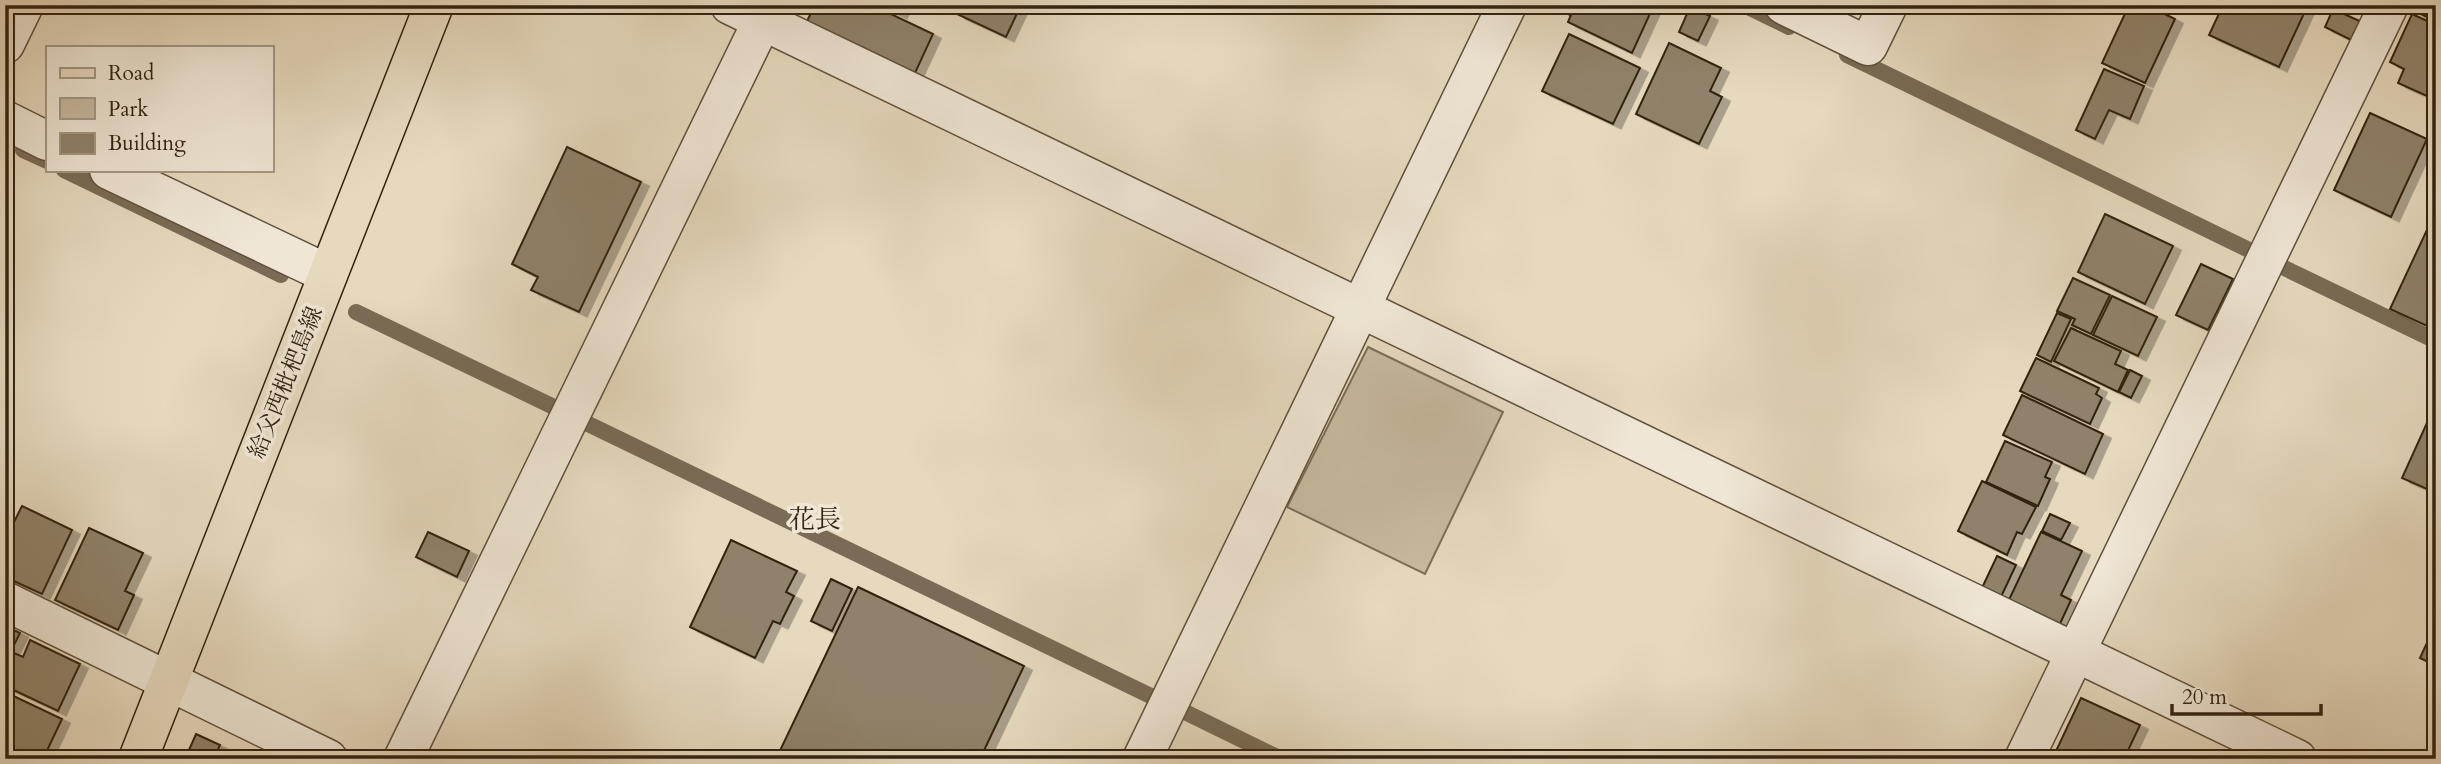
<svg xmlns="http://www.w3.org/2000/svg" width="2441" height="764" font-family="Cardo,'Noto Serif JP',serif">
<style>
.green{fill:#c7baa0;stroke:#7c6e58;stroke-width:2}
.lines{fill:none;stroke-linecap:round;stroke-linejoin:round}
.stream{stroke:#796b55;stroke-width:16}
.building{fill:#90826a;stroke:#322310;stroke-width:2;filter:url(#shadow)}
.minor-casing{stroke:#5f503c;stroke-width:41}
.major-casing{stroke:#322310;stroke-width:41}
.minor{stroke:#efe6d5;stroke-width:38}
.major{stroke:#e6d9be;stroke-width:38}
.labels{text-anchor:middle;stroke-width:7;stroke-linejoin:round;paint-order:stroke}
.street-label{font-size:23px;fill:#322310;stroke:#efe6d5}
.quarter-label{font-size:26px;fill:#322310;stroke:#efe6d5}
</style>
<defs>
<filter id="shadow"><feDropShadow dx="8" dy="4.5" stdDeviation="0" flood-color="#0004"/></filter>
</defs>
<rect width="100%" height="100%" fill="#e6d9be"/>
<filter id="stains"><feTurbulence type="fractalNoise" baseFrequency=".00286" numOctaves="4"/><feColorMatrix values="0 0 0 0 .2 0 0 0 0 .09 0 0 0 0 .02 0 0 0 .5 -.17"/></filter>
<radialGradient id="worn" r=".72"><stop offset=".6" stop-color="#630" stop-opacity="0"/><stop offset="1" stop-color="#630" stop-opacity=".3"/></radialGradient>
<polygon class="green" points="1368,347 1503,412 1425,574 1287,507"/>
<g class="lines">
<g class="stream">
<polyline points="1744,5 1789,27"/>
<polyline points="1847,55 2247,249"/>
<polyline points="23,150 47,161"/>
<polyline points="64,170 281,275"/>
<polyline points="2274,263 2436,341"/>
<polyline points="356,312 558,409"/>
<polyline points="582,421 1157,699"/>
<polyline points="1185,712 1281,759"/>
</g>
</g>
<g class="building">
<polygon points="815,5 872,5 933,34 915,73 807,21"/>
<polygon points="880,5 903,5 899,14"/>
<polygon points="961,5 1021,5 1006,37 957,14"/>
<polygon points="1563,5 1654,5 1632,53 1568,22 1571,15 1561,11"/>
<polygon points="2129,5 2146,5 2175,19 2145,83 2102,63"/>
<polygon points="2223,5 2308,5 2279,67 2209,35"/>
<polygon points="2419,5 2436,5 2436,21 2416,12"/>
<polygon points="1690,7 1710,16 1698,41 1679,32"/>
<polygon points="2333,9 2364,23 2355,42 2325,27"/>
<polygon points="2412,14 2436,25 2436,100 2398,83 2404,69 2390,62"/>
<polygon points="1569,34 1640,68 1613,124 1542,91"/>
<polygon points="1669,43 1721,68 1710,91 1722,97 1699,144 1636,114"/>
<polygon points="2104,69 2144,86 2130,119 2109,110 2095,139 2076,130"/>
<polygon points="2370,113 2427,139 2391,217 2334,190"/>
<polygon points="567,147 641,182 579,312 531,290 538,277 512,264"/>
<polygon points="2105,214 2173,246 2145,304 2078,272"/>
<polygon points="2433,217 2436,218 2436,330 2390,309"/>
<polygon points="2201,264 2233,279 2208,330 2176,315"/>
<polygon points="2073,278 2110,295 2091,334 2072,325 2075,319 2057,311"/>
<polygon points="2112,296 2157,317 2138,356 2093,335"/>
<polygon points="2057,313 2071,319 2051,362 2037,355"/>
<polygon points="2071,328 2121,351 2115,364 2128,370 2118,392 2054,361"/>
<polygon points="2036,358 2099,388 2096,394 2102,398 2090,424 2020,391"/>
<polygon points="2130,370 2142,376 2131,398 2119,392"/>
<polygon points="2022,395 2103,434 2085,474 2003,435"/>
<polygon points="2431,414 2436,416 2436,493 2402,478"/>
<polygon points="2005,441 2052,462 2045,477 2050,479 2038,506 1986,482"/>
<polygon points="1982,481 2036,507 2022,534 2017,532 2007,555 1958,531"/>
<polygon points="22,506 72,530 42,594 5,577 5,533 8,534"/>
<polygon points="2050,514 2070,523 2061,540 2042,531"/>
<polygon points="89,528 143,553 125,591 134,595 118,630 55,600"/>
<polygon points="428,532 469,551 457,577 416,557"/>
<polygon points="2041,532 2082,551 2061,595 2071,600 2059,626 2008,602"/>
<polygon points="731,540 797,571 786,592 794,596 780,624 773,621 755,658 690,627"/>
<polygon points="1997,556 2016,565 2000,599 1981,590"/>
<polygon points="831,579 852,589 832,631 811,621"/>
<polygon points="858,587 1024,666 980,759 776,759"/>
<polygon points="2436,623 2436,666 2420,658"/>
<polygon points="5,626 20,633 5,663"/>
<polygon points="30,640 80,664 58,711 5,686 5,671 14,653 23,657"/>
<polygon points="5,692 62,719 43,759 22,759 5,751"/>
<polygon points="2081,698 2140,725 2124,759 2073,759 2056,751"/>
<polygon points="196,734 220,745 214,759 185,759"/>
</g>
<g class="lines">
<g class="minor-casing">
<g id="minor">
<polyline points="730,5 2297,759"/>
<polyline points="1784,5 1868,46 1888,5"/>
<polyline points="5,44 24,5"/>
<polyline points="5,120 47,141"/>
<polyline points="109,170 328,274"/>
<polyline points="5,601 328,759"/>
<polyline points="403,759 770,5"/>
<polyline points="1142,759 1507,5"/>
<polyline points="2024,759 2389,5"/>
</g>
</g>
<g class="major-casing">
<polyline id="major" points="138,759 434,5"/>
</g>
<use href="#minor" class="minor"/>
<use href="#major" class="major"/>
</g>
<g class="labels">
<g class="street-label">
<text transform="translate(285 382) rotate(-68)" y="8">給父西枇杷島線</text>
</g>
<g class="quarter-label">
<text x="815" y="528">花長</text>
</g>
</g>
<rect width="2441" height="764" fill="none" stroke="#e6d9be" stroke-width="28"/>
<rect x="7" y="7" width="2427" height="750" fill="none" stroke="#322310" stroke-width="3.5"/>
<rect x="14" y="14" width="2413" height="736" fill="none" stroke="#322310" stroke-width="2"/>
<rect x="46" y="46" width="228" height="126" fill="#efe6d5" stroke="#a39886" stroke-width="2"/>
<rect x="60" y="68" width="35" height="10" fill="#e6d9be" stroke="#a39886" stroke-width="2"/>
<text x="108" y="80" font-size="21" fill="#322310">Road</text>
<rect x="60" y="98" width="35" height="21" fill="#c7baa0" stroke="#a39886" stroke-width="2"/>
<text x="108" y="116" font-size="21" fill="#322310">Park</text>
<rect x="60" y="133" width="35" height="21" fill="#90826a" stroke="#a39886" stroke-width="2"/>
<text x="108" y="150" font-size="21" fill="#322310">Building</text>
<path d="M2172 704v10h149v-10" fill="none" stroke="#322310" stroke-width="3.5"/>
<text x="2182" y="704" font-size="21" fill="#322310" stroke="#efe6d5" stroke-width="5" paint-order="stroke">20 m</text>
<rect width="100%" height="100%" filter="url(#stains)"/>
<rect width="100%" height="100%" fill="url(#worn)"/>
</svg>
